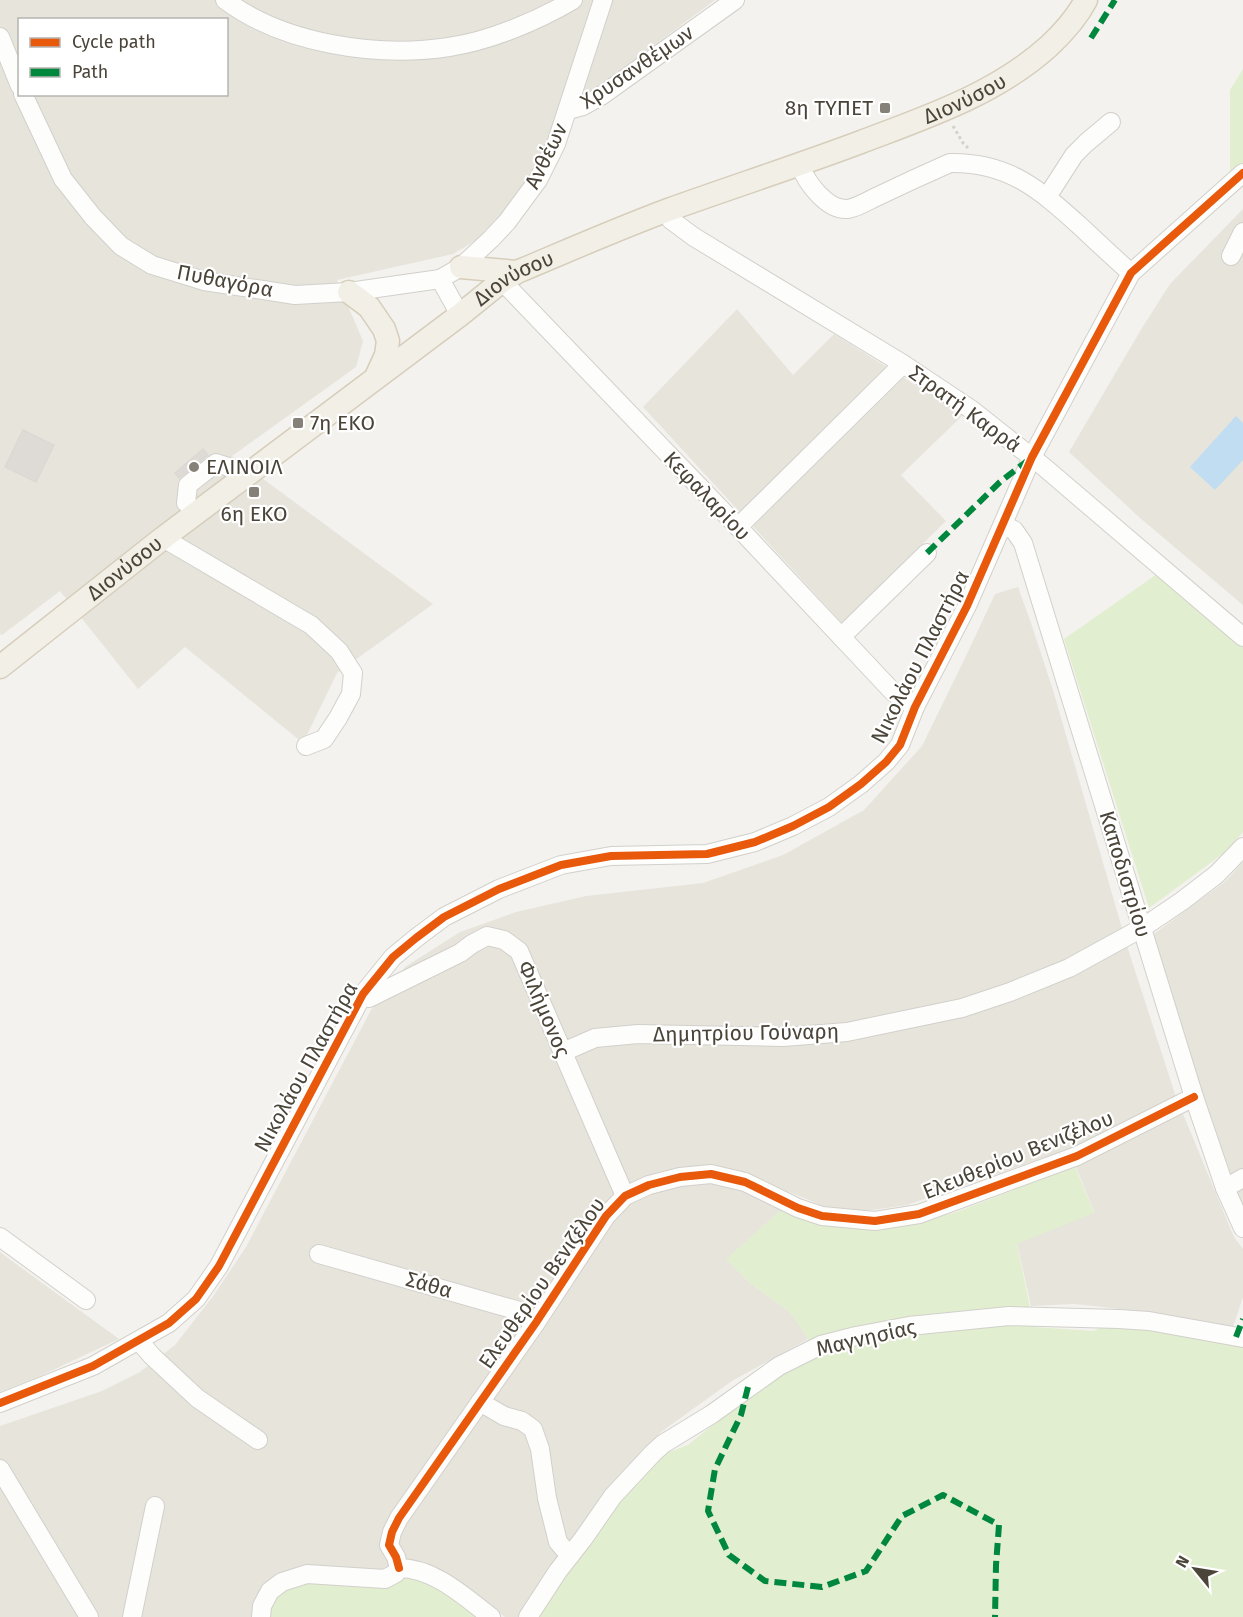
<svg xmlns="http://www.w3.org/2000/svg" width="1243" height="1617" font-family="'Fira Sans',sans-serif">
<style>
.residential{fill:#e7e4dc;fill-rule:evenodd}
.green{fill:#e1eecf}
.water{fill:#c0ddf1}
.building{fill:#dedbd6;stroke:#dcd9d4;stroke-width:1.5}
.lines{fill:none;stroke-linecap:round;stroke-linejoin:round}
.minor-casing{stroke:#d2d0cb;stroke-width:20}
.major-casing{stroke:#d6cebb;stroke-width:25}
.path{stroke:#d3d2cc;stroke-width:3;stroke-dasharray:3 3;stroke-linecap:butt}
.minor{stroke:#fdfdfc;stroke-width:18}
.major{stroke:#f2efe6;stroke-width:22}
.quiet{stroke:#00873e;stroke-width:6;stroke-dasharray:12 6;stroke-linecap:butt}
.cycleway-casing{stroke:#fff;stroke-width:11}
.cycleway{stroke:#e8590c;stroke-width:8}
.poi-dot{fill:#868178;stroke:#fff;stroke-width:2}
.labels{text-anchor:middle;stroke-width:4.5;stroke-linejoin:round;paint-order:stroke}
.street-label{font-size:21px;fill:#4b4439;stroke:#fff}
.poi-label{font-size:21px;fill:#4b4439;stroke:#fff;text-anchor:start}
</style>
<rect width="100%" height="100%" fill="#f4f2ee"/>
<g class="residential">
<path d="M0,0H715L586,96L565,90L545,149L528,182L503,214L476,240L453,254L337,280L363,341L356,367L232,456L433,604L337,673L303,743L185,647L138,689L60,591L2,635L0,634ZM20,20H226V94H20Z"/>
<polygon points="1243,209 1243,605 1139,517 1069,452 1142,328 1170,284"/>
<polygon points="737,309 793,375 834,334 963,415 901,475 946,521 842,623 643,407"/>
<polygon points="1018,587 1030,620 1053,690 1128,949 1176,1097 1234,1237 1243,1249 1243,1297 1233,1327 1163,1314 1094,1306 1074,1304 1031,1306 1017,1243 1094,1212 1069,1149 907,1205 858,1212 826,1207 789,1192 781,1210 727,1259 751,1284 790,1312 808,1339 732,1381 661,1432 607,1493 560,1555 518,1617 505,1617 464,1588 384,1571 254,1617 0,1617 0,1426 102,1391 140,1372 175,1345 214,1295 246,1247 371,1010 405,967 460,932 516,912 586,896 703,883 783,855 864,810 922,746 965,658 995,594"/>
<polygon points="1243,862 1243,1217 1151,936 1226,881"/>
<polygon points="0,1252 12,1261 119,1339 38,1377 0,1392"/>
</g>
<g class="green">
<polygon points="1243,69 1243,164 1230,176 1230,90"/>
<polygon points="1157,574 1243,646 1243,832 1224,853 1149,908 1064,639"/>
<polygon points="1075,1166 1094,1213 1017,1244 1034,1327 1094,1331 1109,1322 1243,1339 1243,1617 535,1617 567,1567 601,1530 618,1500 639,1483 661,1455 688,1445 757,1389 816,1354 808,1339 790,1312 751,1284 726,1259 781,1210 822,1225 909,1223 954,1213"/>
<polygon points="403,1574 437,1585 476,1617 266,1617 274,1596 292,1583"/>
</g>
<polygon class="water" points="1236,416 1243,423 1243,460 1215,490 1190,467"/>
<g class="building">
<polygon points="23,430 54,445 36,482 5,467"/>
<polygon points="203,449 208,455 179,478 175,473"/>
</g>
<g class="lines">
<g class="minor-casing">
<g id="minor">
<path d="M225,0C284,44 377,58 449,47C490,41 537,21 573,0"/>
<polyline points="0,37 20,86"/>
<polyline points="23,94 63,179 93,217 121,246 152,265 204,281 295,295 349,292 440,279 461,267 491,239 507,222 538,180 556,144 603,0"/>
<polyline points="568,110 583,106 601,96 735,0"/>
<path d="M800,165C806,182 827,211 848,209C858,207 866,202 874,198C899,186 925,174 950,163C1008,162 1039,189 1080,226C1097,242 1114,258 1131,273"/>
<polyline points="1047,197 1074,155 1086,143 1111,122"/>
<polyline points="667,211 671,220 694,237 903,364 972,410 1044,467 1243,637"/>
<polyline points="1231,256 1243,232"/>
<polyline points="440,279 460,315"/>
<polyline points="502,281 738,527 893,692 915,707"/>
<polyline points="186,503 188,485 216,463 232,468"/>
<polyline points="1003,525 1014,530 1023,543 1194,1097 1225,1188 1243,1228"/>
<polyline points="738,527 903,364"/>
<polyline points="163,538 311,625 339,651 353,673 351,694 338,718 324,739 306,746"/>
<polyline points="841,637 927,553"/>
<polyline points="363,994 369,998 460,953 472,944 487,936 504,940 519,951 625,1196"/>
<polyline points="563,1052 595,1038 638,1034 783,1037 847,1032 962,1008 1010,992 1069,968 1142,928 1182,901 1217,874 1243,847"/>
<polyline points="1225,1188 1243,1178"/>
<polyline points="0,1237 86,1300"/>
<polyline points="319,1254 516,1310 535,1324"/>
<polyline points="139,1341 152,1356 197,1398 258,1440"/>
<polyline points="480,1402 504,1416 522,1421 533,1429 540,1449 547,1498 558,1542 570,1556"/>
<polyline points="0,1403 93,1366 169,1323 196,1299 219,1266 363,994 393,957 416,938 444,917 499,889 561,865 611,856 707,854 755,842 793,826 829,807 861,784 886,762 900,745 915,707 967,606 1032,457 1131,273 1243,173"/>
<polyline points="0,1469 89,1617"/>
<polyline points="399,1568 396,1557 389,1545 392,1532 399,1518 535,1324 606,1216 625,1196 649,1185 680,1177 711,1174 745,1182 798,1208 822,1216 875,1221 919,1214 1077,1156 1194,1097"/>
<path d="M399,1568C434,1568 465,1597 491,1617"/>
<polyline points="132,1617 155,1506"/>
<polyline points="261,1617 262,1606 270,1591 282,1582 307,1574 385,1579 396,1573 399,1568"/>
<polyline points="528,1617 558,1571 583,1539 613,1496 653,1453 663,1444 712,1414 779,1366 821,1345 856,1336 909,1326 1009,1316 1119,1319 1149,1321 1243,1338"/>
</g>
</g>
<g class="major-casing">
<g id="major">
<polyline points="461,267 517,272"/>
<polyline points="349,292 369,307 384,329 388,341 386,355 376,377"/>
<path id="s1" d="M0,667L163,538L460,315L502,281L517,272C567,251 617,229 668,210C732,187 797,166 861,142C927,117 996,94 1049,46C1063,33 1077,17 1086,0"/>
</g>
</g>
<polyline class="path" points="953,126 963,143 968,148"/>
<use href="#minor" class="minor"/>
<use href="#major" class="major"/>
<g class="quiet">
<polyline points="1091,38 1115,0"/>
<polyline points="927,553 1000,482 1027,461"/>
<polyline points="1236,1337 1243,1319"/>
<polyline points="748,1387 741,1415 715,1469 708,1511 729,1555 765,1581 822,1587 866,1571 902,1516 943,1495 999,1525 996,1565 995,1617"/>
</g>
<g class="cycleway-casing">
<g id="cycleway">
<polyline points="0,1403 93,1366 169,1323 196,1299 219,1266 363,994 393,957 416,938 444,917 499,889 561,865 611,856 707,854 755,842 793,826 829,807 861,784 886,762 900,745 915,707 967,606 1032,457 1131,273 1243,173"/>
<polyline points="399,1568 396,1557 389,1545 392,1532 399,1518 535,1324 606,1216 625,1196 649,1185 680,1177 711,1174 745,1182 798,1208 822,1216 875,1221 919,1214 1077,1156 1194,1097"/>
</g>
</g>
<use href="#cycleway" class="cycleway"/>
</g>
<g class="poi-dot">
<rect x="879" y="102" width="12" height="12" rx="3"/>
<rect x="292" y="417" width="12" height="12" rx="3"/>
<circle cx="194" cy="467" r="6"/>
<rect x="248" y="486" width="12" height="12" rx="3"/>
</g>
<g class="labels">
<g class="street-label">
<text transform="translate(637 67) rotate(-34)" y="7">Χρυσανθέμων</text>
<text dy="7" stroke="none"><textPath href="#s1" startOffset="1131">Διονύσου</textPath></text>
<text transform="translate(546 156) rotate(-64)" y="7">Ανθέων</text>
<text transform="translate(225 281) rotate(11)" y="7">Πυθαγόρα</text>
<text dy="7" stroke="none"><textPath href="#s1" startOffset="645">Διονύσου</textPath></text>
<text transform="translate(965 409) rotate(36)" y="7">Στρατή Καρρά</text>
<text transform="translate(707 496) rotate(46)" y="7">Κεφαλαρίου</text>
<text dy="7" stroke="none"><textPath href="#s1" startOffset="159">Διονύσου</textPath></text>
<text transform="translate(920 657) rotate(-63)" y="7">Νικολάου Πλαστήρα</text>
<text transform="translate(1125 874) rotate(73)" y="7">Καποδιστρίου</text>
<text transform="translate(544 1009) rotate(67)" y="7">Φιλήμονος</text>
<text transform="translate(746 1033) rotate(-1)" y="7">Δημητρίου Γούναρη</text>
<text transform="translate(306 1067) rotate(-61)" y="7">Νικολάου Πλαστήρα</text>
<text transform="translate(1018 1155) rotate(-22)" y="7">Ελευθερίου Βενιζέλου</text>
<text transform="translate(542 1283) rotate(-55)" y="7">Ελευθερίου Βενιζέλου</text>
<text transform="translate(429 1285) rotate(16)" y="7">Σάθα</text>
<text transform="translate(866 1338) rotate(-13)" y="7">Μαγνησίας</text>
</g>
<g class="poi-label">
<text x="873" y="115" text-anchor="end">8η ΤΥΠΕΤ</text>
<text x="310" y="430">7η ΕΚΟ</text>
<text x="206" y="474">ΕΛΙΝΟΙΛ</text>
<text x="254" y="521" text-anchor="middle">6η ΕΚΟ</text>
</g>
</g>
<rect x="18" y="18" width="210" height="78" fill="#ffffff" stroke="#b7b4b0" stroke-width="1.5"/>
<rect x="30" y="38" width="30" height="9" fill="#e8590c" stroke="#b7b4b0" stroke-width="1.5"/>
<text x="72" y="48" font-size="18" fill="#4b4439">Cycle path</text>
<rect x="30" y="68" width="30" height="9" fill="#00873e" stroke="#b7b4b0" stroke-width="1.5"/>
<text x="72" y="78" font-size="18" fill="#4b4439">Path</text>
<g transform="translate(1195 1569) rotate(300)" stroke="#ffffff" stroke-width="4.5" paint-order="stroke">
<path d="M0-4.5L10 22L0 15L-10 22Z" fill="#4b4439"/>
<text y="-9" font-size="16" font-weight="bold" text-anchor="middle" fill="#4b4439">N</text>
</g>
</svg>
